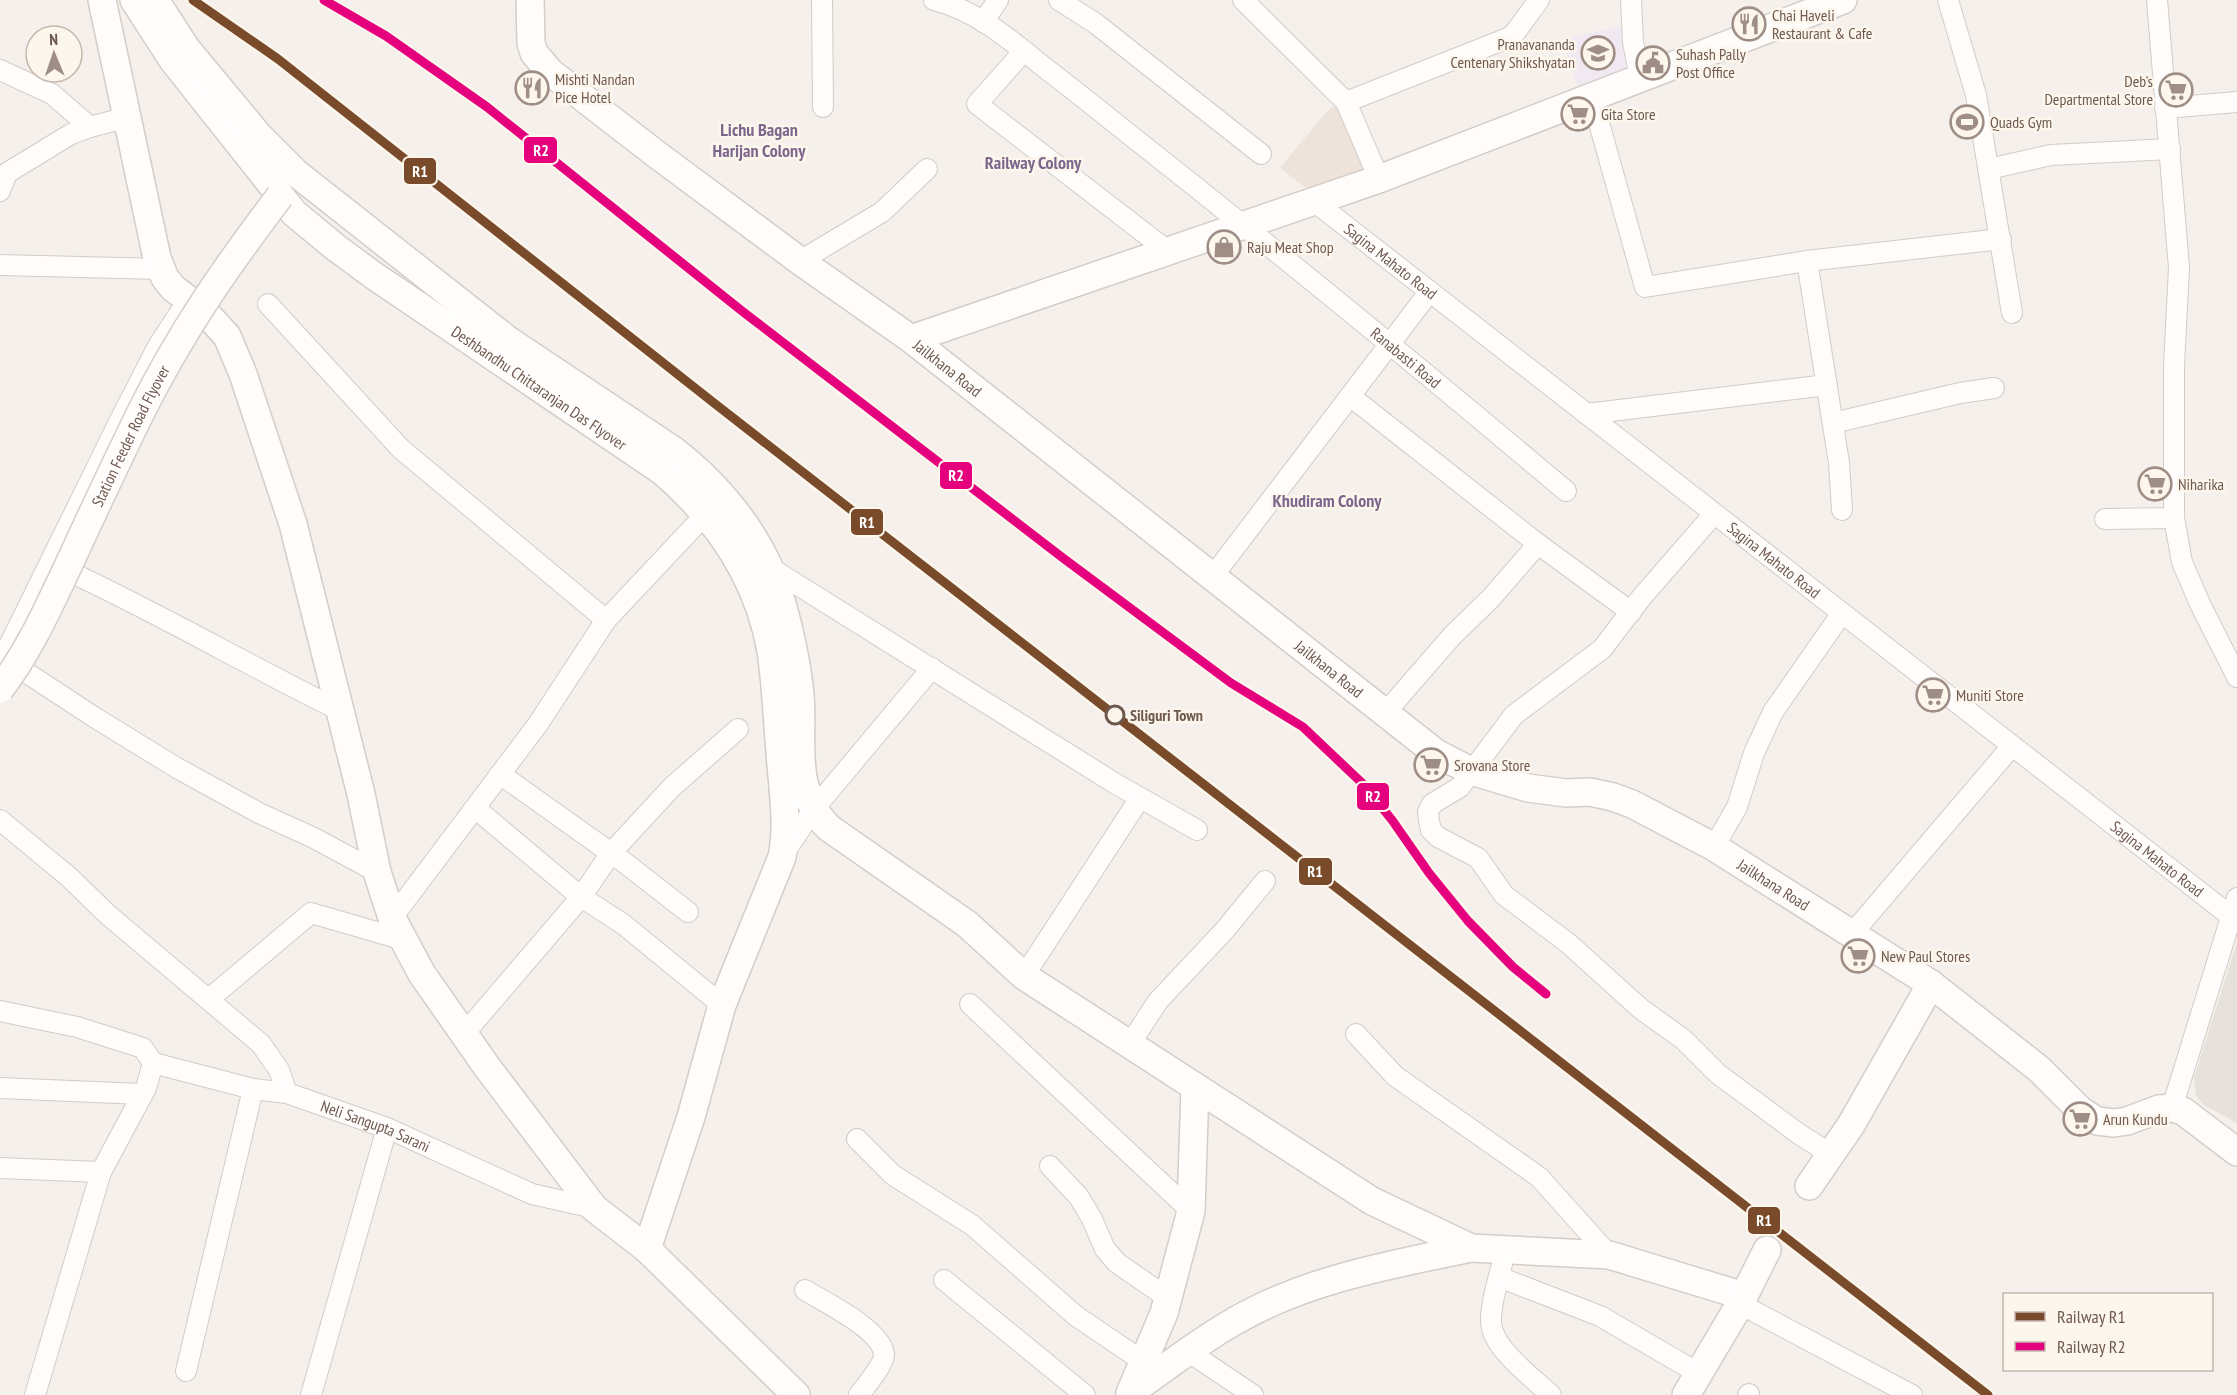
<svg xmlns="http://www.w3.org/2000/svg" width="2237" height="1395" font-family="'PT Sans Narrow',sans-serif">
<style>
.residential{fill:#ede3da}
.industrial{fill:#e7e1dc}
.education{fill:#f1e9f1}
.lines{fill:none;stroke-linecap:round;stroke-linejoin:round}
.street-casing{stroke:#d2ccc6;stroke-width:22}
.secondary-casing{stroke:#d4cdc8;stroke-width:30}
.street{stroke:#fefdfc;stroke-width:20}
.secondary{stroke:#fefdfc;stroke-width:27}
.rail-casing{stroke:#e4e2e4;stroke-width:7}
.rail{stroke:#fcf6ed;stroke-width:4.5;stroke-dasharray:14;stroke-linecap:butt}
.secondary-bridge-casing{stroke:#d4cdc8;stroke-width:30;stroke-linecap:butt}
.secondary-bridge{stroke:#fefdfc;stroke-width:27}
.rail-1-casing{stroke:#fcf6ed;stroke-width:14}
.rail-2-casing{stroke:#fcf6ed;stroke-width:14}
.rail-1{stroke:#7a4b2a;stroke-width:9}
.rail-2{stroke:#e5007d;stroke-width:9}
.stop-dot{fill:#fcf6ed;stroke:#6f594f;stroke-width:3}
.labels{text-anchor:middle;stroke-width:5;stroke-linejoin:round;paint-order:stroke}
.poi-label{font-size:16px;fill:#6f594f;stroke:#fcf6ed;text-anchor:start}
.street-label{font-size:16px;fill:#6f594f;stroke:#fcf6ed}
.stop-label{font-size:16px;font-weight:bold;fill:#6f594f;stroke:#fcf6ed;text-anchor:start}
.neighbourhood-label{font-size:18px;font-weight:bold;fill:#7d668c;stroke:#fcf6ed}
.line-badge{stroke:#fcf6ed;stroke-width:2}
.badge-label{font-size:16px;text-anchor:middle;font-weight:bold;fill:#fff}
</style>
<rect width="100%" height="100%" fill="#f5f0eb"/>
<polygon class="residential" points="1338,104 1368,176 1317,196 1280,168 1327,111"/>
<polygon class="industrial" points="2237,942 2237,1123 2202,1104 2196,1095 2194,1078"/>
<polygon class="education" points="1628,24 1632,75 1580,92 1562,40"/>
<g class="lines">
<g class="street-casing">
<g id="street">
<polyline points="822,0 823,107"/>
<path id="s1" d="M934,0C976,10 1012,41 1045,68C1070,87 1095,107 1120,127C1271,246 1419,367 1566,491"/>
<polyline points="1059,0 1095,23 1261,154"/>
<polyline points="1243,0 1346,102 1379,179"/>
<polyline points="1631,0 1633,42 1640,78"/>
<polyline points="1948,0 1976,95 2012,313"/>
<polyline points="2157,0 2179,268 2174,366 2174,518 2182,562 2200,604 2237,677"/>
<polyline points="983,22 998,0"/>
<polyline points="1024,51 977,104 1169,252"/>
<polyline points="0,70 52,94 90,127"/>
<polyline points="1592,98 1645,287 1807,261 2001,239"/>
<polyline points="1346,102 1508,38 1514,34 1539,0"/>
<polyline points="2165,108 2237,102"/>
<polyline points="1989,169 2051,155 2170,149"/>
<polyline points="0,191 7,173 71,134 90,127 128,117"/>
<path id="s2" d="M1315,202L2232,917"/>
<polyline points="800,261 882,212 927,169"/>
<polyline points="1807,261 1839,463 1842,510"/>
<polyline points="0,265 161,269"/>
<polyline points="268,304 401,449 606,620"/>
<polyline points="1350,396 1538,544 1631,612"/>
<polyline points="1586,414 1827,385"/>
<polyline points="1833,423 1960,393 1994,388"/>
<polyline points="1714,514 1641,598 1602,649 1514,715 1460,787 1432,804 1428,812 1429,821 1431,830 1438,837 1478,858 1504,895 1569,944 1641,1009 1683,1039 1718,1074 1799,1134 1832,1155"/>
<polyline points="2105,519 2174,518"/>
<path d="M55,565C152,609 245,664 341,711"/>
<polyline points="769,567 1116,784 1197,830"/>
<polyline points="1213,576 1430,291"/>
<polyline points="4,658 94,717 177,768 259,813 314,838 377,872"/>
<polyline points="0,664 120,420 158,346 188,300"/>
<polyline points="1386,712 1452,636 1491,598 1538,544"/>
<polyline points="500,774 625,863 688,912"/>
<polyline points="475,808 581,897 623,924 722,1005"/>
<polyline points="0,820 69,877 107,914 261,1044 279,1070 287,1093"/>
<polyline points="1714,847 1737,807 1754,753 1773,712 1842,613"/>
<polyline points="785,852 813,810 932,668"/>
<polyline points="392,918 538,724 606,620 702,518"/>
<polyline points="1851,935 2012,746"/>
<polyline points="1024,976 1140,798"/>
<polyline points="209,999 311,913 404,940"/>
<polyline points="970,1004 1191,1211"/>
<polyline points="0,1011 77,1027 143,1048 153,1063 146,1088 101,1172 35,1395"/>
<polyline points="464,1034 581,897 611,853 672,787 738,729"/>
<polyline points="1356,1034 1395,1076 1539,1177 1609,1255"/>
<polyline points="1130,1044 1158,1001 1224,931 1265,881"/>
<path id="s3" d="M153,1063L253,1089L287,1093L387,1128L532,1194L594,1208"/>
<polyline points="0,1088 142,1094"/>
<polyline points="2172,1108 2237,898"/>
<polyline points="857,1139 893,1175 972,1225 1076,1316 1144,1362"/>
<polyline points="1050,1166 1079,1197 1092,1219 1105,1249 1117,1263 1168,1298"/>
<polyline points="0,1168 101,1172"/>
<path d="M1502,1264C1498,1282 1491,1301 1491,1320C1490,1347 1533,1378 1551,1395"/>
<polyline points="1499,1277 1600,1316 1698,1373"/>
<polyline points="944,1280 1085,1395"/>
<path d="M805,1290C824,1302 883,1330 884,1355C884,1364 865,1387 859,1395"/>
<polyline points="1740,1304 1912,1395"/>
<polyline points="1189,1352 1253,1395"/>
<polyline points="186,1371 253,1089"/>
<polyline points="311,1395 387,1128"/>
<polyline points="1748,1395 1749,1394"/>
</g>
</g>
<g class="secondary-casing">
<g id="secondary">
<polyline points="102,0 157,258 165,278 173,288 205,312 227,336 243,374 293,524 361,794 377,872 392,918 422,974 487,1067 594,1208 647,1249 796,1395"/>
<path id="s4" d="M134,0L172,59L294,213L335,247L373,275L662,471C717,518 758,578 771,651C776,684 777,719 780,752C782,786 789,823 782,857L722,1005L691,1117L647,1249"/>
<path d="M155,0L186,48L259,136L296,173L508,340L673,450C712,480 747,520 768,565C784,600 796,656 800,694C804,743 790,789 829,828L967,924L1024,976L1372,1201L1471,1248L1609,1255L1744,1296"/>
<path id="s5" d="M530,0L531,43L534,53L550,72L656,154L800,261L911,339L1436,753L1471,771L1528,788L1566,793L1590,792L1613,797L1632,804L1714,847L1931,984L2039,1069L2080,1110L2097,1121L2114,1123L2127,1121L2159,1109L2172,1108L2183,1111L2237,1152"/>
<polyline points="911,339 1379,179 1843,0"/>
<polyline points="1809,1186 1851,1125 1931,984"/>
<path d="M1132,1391C1166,1368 1199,1341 1235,1321C1305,1280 1393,1264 1471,1248"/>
<polyline points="1130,1393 1164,1313 1191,1211 1195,1087"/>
<polyline points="1686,1395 1740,1304 1767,1250"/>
</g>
</g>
<use href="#street" class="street"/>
<use href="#secondary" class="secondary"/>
<g class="rail-casing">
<polyline id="rail" points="516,246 714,403 1988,1395"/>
</g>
<use href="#rail" class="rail"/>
<g class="secondary-bridge-casing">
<g id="secondary-bridge">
<path id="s6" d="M0,689C30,650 49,606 70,562C93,512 116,463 140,414C180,333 226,267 280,196"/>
</g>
</g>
<use href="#secondary-bridge" class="secondary-bridge"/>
<g class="rail-1-casing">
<polyline id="rail-1" points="193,0 278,59 714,403 1988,1395"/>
</g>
<g class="rail-2-casing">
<polyline id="rail-2" points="324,0 386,36 487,107 742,311 1063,558 1231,683 1303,727 1362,783 1392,820 1429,873 1468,921 1513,967 1546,994"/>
</g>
<use href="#rail-1" class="rail-1"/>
<use href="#rail-2" class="rail-2"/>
</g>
<defs>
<g id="restaurant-ring" transform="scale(1.725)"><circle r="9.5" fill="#fcf6ed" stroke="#9e8e86" stroke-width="1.5"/><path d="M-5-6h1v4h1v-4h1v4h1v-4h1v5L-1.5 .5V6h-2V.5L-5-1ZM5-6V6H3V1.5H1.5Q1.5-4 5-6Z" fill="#9e8e86"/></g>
<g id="school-ring" transform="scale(1.725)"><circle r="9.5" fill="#fcf6ed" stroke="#9e8e86" stroke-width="1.5"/><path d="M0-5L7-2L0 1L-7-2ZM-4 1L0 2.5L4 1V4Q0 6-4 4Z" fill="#9e8e86"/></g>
<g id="civic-ring" transform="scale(1.725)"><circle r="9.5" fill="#fcf6ed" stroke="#9e8e86" stroke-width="1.5"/><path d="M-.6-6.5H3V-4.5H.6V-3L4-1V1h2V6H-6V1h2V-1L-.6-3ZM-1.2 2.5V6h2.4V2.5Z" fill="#9e8e86"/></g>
<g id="supermarket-ring" transform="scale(1.725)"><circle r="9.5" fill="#fcf6ed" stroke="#9e8e86" stroke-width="1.5"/><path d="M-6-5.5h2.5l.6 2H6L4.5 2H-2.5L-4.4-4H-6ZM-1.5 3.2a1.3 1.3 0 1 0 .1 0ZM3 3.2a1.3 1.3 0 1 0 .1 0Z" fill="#9e8e86"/></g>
<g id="stadium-ring" transform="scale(1.725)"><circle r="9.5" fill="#fcf6ed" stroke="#9e8e86" stroke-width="1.5"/><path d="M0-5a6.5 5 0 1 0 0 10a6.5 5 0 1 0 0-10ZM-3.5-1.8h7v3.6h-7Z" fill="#9e8e86"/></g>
<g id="shop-ring" transform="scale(1.725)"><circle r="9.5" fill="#fcf6ed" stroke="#9e8e86" stroke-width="1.5"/><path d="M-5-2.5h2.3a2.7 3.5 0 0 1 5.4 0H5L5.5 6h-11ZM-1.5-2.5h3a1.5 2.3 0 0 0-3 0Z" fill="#9e8e86"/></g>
</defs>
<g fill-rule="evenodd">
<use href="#restaurant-ring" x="1749" y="24"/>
<use href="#school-ring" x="1598" y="53"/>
<use href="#civic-ring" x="1653" y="63"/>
<use href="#restaurant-ring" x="532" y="88"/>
<use href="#supermarket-ring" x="2176" y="90"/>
<use href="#supermarket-ring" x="1578" y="114"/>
<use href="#stadium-ring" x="1967" y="122"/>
<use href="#shop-ring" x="1224" y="247"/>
<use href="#supermarket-ring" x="2155" y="484"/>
<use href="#supermarket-ring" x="1933" y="695"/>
<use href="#supermarket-ring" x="1431" y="765"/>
<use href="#supermarket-ring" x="1858" y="956"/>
<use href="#supermarket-ring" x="2080" y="1119"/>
</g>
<circle class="stop-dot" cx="1115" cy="715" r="9"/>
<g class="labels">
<g class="poi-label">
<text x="1772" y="21">Chai Haveli<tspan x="1772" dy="18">Restaurant &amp; Cafe</tspan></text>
<text x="1575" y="50" text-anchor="end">Pranavananda<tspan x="1575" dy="18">Centenary Shikshyatan</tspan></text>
<text x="1676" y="60">Suhash Pally<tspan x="1676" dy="18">Post Office</tspan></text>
<text x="555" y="85">Mishti Nandan<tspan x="555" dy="18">Pice Hotel</tspan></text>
<text x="2153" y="87" text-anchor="end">Deb's<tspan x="2153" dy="18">Departmental Store</tspan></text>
<text x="1601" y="120">Gita Store</text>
<text x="1990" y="128">Quads Gym</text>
<text x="1247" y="253">Raju Meat Shop</text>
<text x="2178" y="490">Niharika</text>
<text x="1956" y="701">Muniti Store</text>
<text x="1454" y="771">Srovana Store</text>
<text x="1881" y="962">New Paul Stores</text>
<text x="2103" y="1125">Arun Kundu</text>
</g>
<g class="street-label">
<text dy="6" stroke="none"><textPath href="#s2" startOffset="96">Sagina Mahato Road</textPath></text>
<text dy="6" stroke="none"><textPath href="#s1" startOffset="594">Ranabasti Road</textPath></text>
<text dy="6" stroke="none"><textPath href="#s5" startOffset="574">Jailkhana Road</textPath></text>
<text dy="6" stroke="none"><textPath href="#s4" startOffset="568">Deshbandhu Chittaranjan Das Flyover</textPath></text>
<text dy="6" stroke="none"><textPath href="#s6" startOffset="285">Station Feeder Road Flyover</textPath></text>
<text dy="6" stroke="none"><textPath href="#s2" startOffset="582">Sagina Mahato Road</textPath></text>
<text dy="6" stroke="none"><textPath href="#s5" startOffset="1060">Jailkhana Road</textPath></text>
<text dy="6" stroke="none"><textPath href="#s2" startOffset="1068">Sagina Mahato Road</textPath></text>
<text dy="6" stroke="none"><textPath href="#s5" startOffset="1564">Jailkhana Road</textPath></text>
<text dy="6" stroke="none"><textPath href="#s3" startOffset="232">Neli Sangupta Sarani</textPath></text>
</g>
<g class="stop-label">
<text x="1130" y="721">Siliguri Town</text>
</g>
<g class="neighbourhood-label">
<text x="759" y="136">Lichu Bagan<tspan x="759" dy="21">Harijan Colony</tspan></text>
<text x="1033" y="169">Railway Colony</text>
<text x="1327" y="507">Khudiram Colony</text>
</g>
</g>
<g class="line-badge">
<rect x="523" y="136" width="35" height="28" rx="6" fill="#e5007d"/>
<rect x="403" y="157" width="34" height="28" rx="6" fill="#7a4b2a"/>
<rect x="939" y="461" width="34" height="29" rx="6" fill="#e5007d"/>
<rect x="850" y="508" width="34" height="28" rx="6" fill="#7a4b2a"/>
<rect x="1356" y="782" width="34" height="29" rx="6" fill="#e5007d"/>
<rect x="1298" y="857" width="35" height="29" rx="6" fill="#7a4b2a"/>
<rect x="1747" y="1206" width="34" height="29" rx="6" fill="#7a4b2a"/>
</g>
<g class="badge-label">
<text x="541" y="156">R2</text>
<text x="420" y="177">R1</text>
<text x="956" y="481">R2</text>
<text x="867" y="528">R1</text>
<text x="1373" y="802">R2</text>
<text x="1315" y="877">R1</text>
<text x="1764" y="1226">R1</text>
</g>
<rect x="2003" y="1293" width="210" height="78" fill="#fcf6ed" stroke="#c4b7ae" stroke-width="1.5"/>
<rect x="2015" y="1312" width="30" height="9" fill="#7a4b2a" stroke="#c4b7ae" stroke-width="1.5"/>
<text x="2057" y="1323" font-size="18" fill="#6f594f">Railway R1</text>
<rect x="2015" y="1342" width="30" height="9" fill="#e5007d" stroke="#c4b7ae" stroke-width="1.5"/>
<text x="2057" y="1353" font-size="18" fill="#6f594f">Railway R2</text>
<g transform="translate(54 54) rotate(358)"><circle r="28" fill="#fcf6ed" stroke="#c4b7ae" stroke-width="1.5"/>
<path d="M0-4.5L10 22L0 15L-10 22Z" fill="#9e8e86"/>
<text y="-9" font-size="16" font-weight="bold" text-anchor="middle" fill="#6f594f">N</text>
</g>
</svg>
